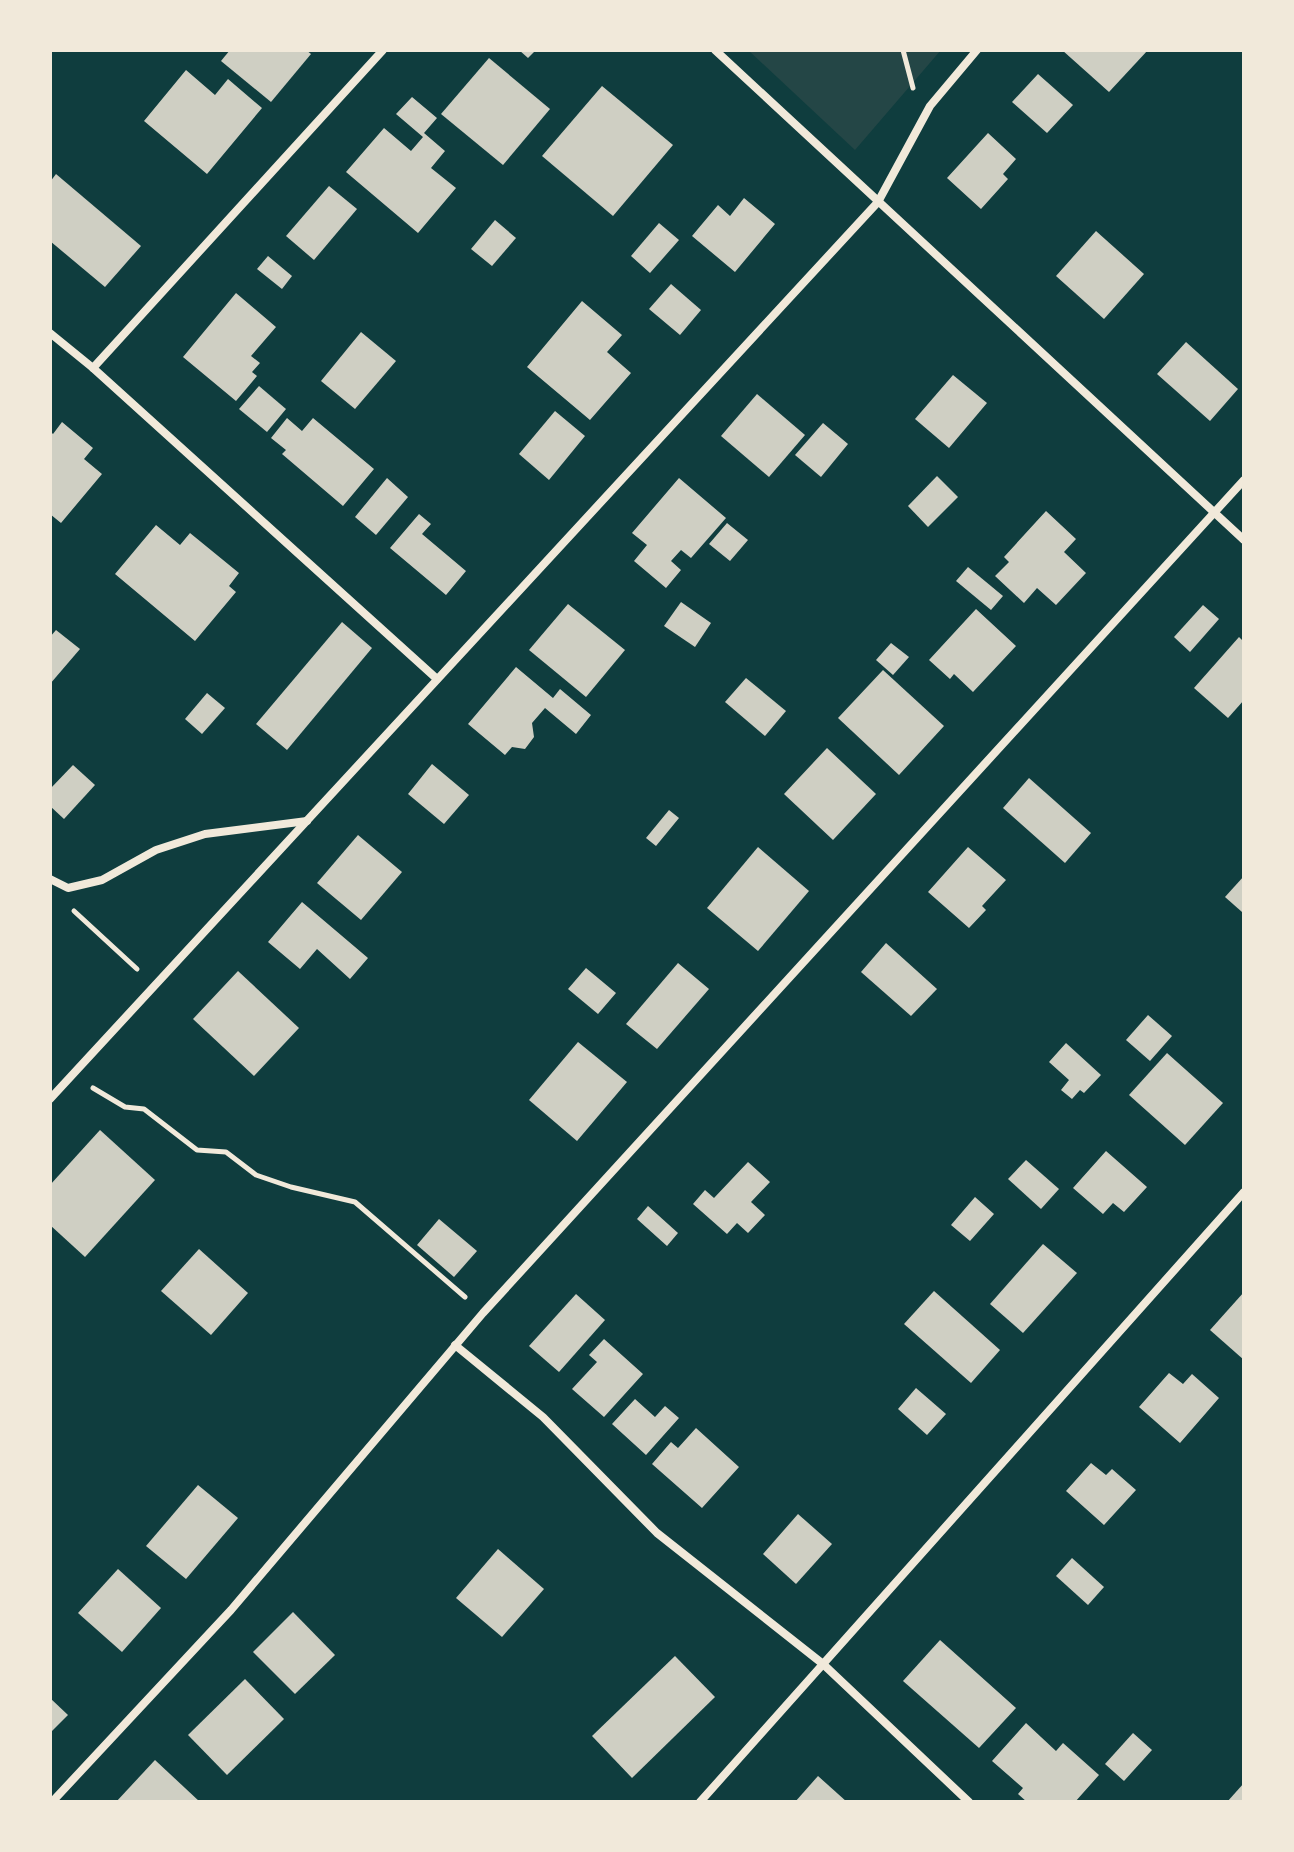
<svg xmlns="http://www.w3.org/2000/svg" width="1294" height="1852" font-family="Rubik,sans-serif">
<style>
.green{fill:#244646}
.building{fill:#cfcfc3}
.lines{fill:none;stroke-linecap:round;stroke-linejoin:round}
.path{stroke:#f1e9da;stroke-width:5}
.minor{stroke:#f1e9da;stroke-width:8}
</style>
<rect width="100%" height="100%" fill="#0f3d3e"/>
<polygon class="green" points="748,50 941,50 855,150"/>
<g class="building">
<polygon points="230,50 306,50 311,54 271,102 221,61"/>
<polygon points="519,50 536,50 528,58"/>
<polygon points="1062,50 1148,50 1109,92"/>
<polygon points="489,58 550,109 503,165 441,114"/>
<polygon points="186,70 215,95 228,79 262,108 207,174 144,121"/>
<polygon points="1038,74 1073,105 1047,133 1012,102"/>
<polygon points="602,86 673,145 613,216 542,156"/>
<polygon points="412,97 437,118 424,133 445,151 431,168 456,188 418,233 346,172 384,128 411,151 423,137 396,114"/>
<polygon points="988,133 1016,159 1003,174 1008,179 981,209 947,178"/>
<polygon points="56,174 141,246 105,287 50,241 50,182"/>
<polygon points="329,186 357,209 314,260 286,236"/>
<polygon points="744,198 775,224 735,272 692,236 718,205 730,216"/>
<polygon points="495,220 516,238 492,266 471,249"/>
<polygon points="659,223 679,240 650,273 631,256"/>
<polygon points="1096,231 1144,274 1104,319 1056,276"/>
<polygon points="268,256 292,276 282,289 257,269"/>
<polygon points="671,284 701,310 680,335 649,309"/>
<polygon points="236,293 276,327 251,356 260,363 252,372 257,376 236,401 183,357"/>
<polygon points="582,301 622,335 607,352 631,373 590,420 527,367"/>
<polygon points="361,332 396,361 355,409 321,381"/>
<polygon points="1186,342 1238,389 1210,421 1157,374"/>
<polygon points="953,375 987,403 949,448 915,419"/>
<polygon points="259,386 286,409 267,432 239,409"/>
<polygon points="757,394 805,435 769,477 721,436"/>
<polygon points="555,411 585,436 549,480 519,454"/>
<polygon points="287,418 302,431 313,418 374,469 343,506 282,454 286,450 271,438"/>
<polygon points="62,422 93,448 84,459 102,474 61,523 50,514 50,431 53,434"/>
<polygon points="823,423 848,444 821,477 795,455"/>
<polygon points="937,476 958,497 928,527 908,506"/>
<polygon points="387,478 408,497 376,535 355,517"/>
<polygon points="679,478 726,518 691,558 681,550 671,561 681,570 666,588 634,561 647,545 632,533"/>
<polygon points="1046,511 1076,539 1064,552 1086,573 1056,605 1037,588 1024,603 995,576 1009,562 1004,557"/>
<polygon points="419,514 431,524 422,534 466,571 446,595 390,548"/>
<polygon points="727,523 748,540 730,561 709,544"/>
<polygon points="156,525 180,545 190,533 239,573 229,586 236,592 195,641 115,574"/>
<polygon points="968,567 1003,596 991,610 956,581"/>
<polygon points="681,602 711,623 695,647 664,626"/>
<polygon points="568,604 625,650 586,697 529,650"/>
<polygon points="1203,605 1219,619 1190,652 1174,637"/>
<polygon points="976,609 1016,646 973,692 954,674 950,679 929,660"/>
<polygon points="342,622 372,648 287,750 256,724"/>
<polygon points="56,630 80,649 50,684 50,637"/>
<polygon points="1239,637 1244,642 1244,700 1228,718 1194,688"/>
<polygon points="891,643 909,657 893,675 876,660"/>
<polygon points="516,667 553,698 560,689 591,715 576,734 545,708 532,723 534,737 525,749 512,747 505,755 468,724"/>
<polygon points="883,670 944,726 899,775 838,718"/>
<polygon points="746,678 786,711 765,736 725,702"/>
<polygon points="207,693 225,708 202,734 185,719"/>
<polygon points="827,748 876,794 833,840 784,794"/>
<polygon points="432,764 469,795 444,824 408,794"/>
<polygon points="73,765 95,785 64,819 50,806 50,789"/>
<polygon points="1029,778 1091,833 1065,863 1003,808"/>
<polygon points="669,810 679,818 656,846 646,838"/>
<polygon points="358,835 402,872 361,920 317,883"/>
<polygon points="758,847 809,891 758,951 707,908"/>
<polygon points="968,847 1006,880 982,906 986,910 969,928 928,892"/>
<polygon points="1244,876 1244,909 1242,912 1225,897"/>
<polygon points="302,902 368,958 350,979 317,949 300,969 268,942"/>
<polygon points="886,943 937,989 911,1016 861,972"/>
<polygon points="678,963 709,989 657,1049 626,1024"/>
<polygon points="586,968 616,993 598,1014 568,989"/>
<polygon points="238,971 299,1028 254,1076 193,1019"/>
<polygon points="1148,1015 1172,1036 1150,1061 1126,1040"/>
<polygon points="578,1042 627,1082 577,1141 529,1100"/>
<polygon points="1066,1043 1101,1075 1084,1093 1080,1090 1072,1099 1061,1090 1069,1080 1049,1062"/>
<polygon points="1167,1053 1223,1103 1185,1145 1129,1095"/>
<polygon points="100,1130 155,1180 85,1257 50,1225 50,1185"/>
<polygon points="1106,1151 1147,1187 1124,1212 1113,1203 1103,1214 1073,1188"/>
<polygon points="1026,1160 1059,1189 1041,1209 1008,1179"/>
<polygon points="748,1162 770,1182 751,1202 765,1215 748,1233 737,1223 727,1234 693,1204 705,1190 714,1198"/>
<polygon points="975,1197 994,1214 970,1241 951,1225"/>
<polygon points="648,1206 678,1233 667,1246 637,1219"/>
<polygon points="439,1219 477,1251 454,1277 417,1245"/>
<polygon points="1043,1244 1077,1273 1023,1333 990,1304"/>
<polygon points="199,1249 248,1293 211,1335 161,1291"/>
<polygon points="934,1291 1000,1350 971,1383 904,1324"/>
<polygon points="1244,1292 1244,1360 1210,1330"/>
<polygon points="576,1294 605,1320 559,1372 529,1346"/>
<polygon points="604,1339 643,1374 604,1417 572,1389 597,1362 589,1355"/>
<polygon points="1169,1373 1183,1384 1192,1374 1219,1398 1180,1443 1139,1407"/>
<polygon points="916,1388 946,1414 927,1435 898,1409"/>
<polygon points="635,1399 655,1417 665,1406 679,1418 646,1455 612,1424"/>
<polygon points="696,1428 739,1467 702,1508 652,1464 671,1442 678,1448"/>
<polygon points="1091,1463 1106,1475 1112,1469 1136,1490 1104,1525 1066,1491"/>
<polygon points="198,1485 238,1518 186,1579 146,1546"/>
<polygon points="798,1514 832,1544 796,1584 763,1554"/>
<polygon points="498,1549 544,1589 502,1637 456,1598"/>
<polygon points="1072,1558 1104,1587 1088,1605 1056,1576"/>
<polygon points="118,1569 161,1608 122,1652 78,1613"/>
<polygon points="293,1612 335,1655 295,1694 253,1652"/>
<polygon points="940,1640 1016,1708 979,1748 903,1681"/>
<polygon points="675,1656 715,1697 632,1778 592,1736"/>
<polygon points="245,1679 284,1719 227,1775 188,1735"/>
<polygon points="50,1698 68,1715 50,1733"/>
<polygon points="1026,1723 1056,1751 1063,1743 1099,1775 1075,1802 1027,1802 1018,1794 1023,1788 992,1761"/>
<polygon points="1133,1733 1152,1750 1124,1781 1105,1764"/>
<polygon points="155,1760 200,1802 116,1802"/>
<polygon points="818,1776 847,1802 795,1802"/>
<polygon points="1244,1783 1244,1802 1227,1802"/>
</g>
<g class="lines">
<g class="path">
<polyline points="903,50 913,88"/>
<polyline points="74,911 137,969"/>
<polyline points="93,1088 125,1107 144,1109 197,1150 226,1152 256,1175 291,1187 355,1202 465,1297"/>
</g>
<g class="minor">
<polyline points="715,50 1244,540"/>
<polyline points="50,333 93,368 437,679"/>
<polyline points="93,368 383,50"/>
<polyline points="50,879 68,888 102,880 156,850 205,834 307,821"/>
<polyline points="50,1099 878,202 930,106 977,50"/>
<polyline points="455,1345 543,1417 657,1533 823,1664 969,1802"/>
<polyline points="52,1802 231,1610 483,1313 1244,480"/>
<polyline points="700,1802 1244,1192"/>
</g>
</g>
<rect width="1294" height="1852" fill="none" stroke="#f1e9da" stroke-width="104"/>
</svg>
